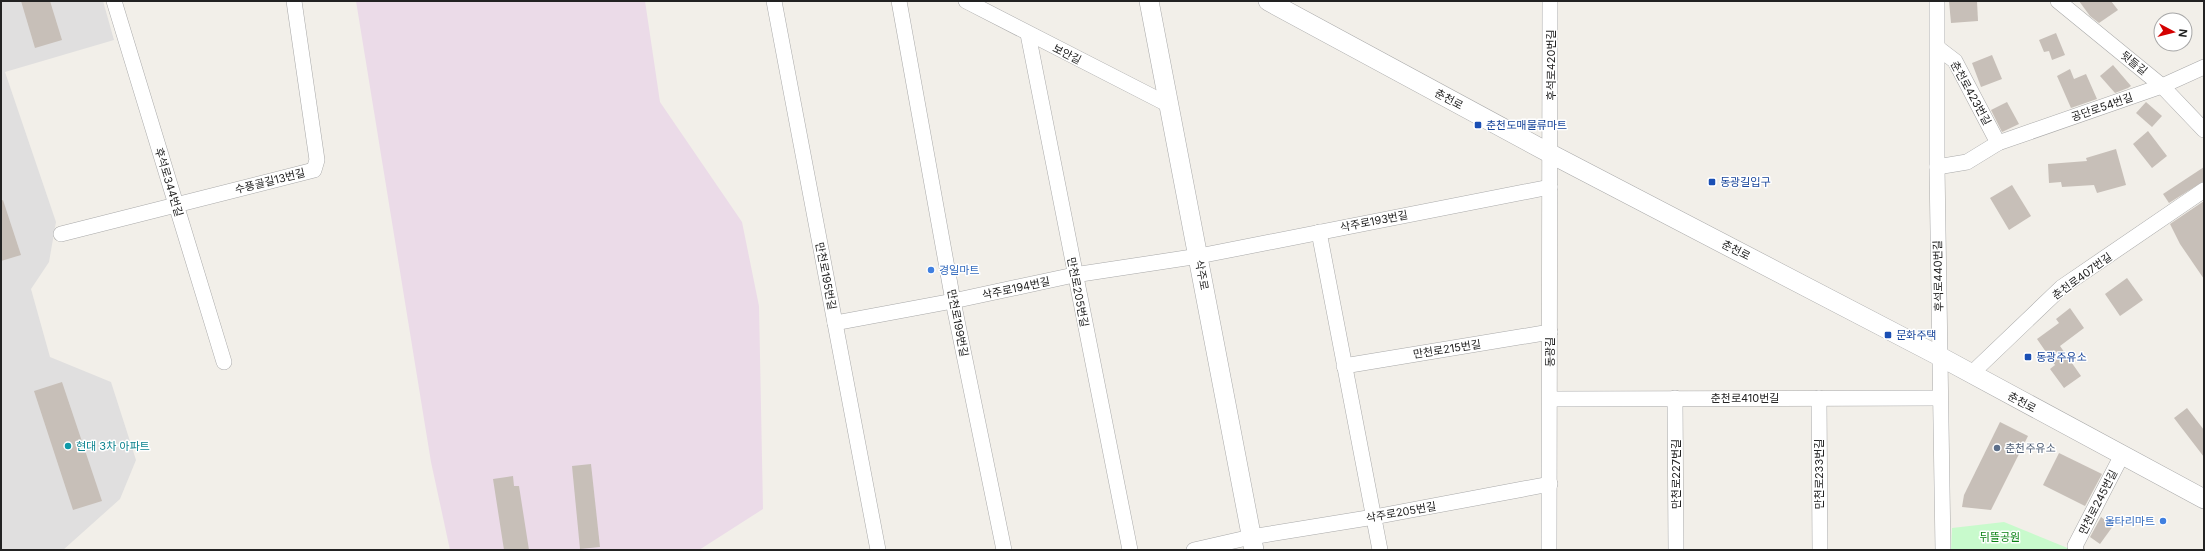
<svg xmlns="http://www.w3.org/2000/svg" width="2205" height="551" font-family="Inter,'Noto Sans KR',sans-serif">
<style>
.residential{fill:#e0dfdf}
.industrial{fill:#ebdbe8}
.park{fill:#c8facc}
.building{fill:#c7bfb8}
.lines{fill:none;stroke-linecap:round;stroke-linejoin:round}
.minor-casing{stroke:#a9a9a9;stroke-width:16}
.tertiary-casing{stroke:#a9a9a9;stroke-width:20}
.minor{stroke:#fff;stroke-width:15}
.tertiary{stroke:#fff;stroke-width:19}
.transit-dot{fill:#1a4fb4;stroke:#fff;stroke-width:1.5}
.shop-dot{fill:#3f7fe0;stroke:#fff;stroke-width:1.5}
.culture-dot{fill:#0f9aa8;stroke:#fff;stroke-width:1.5}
.service-dot{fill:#5c6f8a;stroke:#fff;stroke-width:1.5}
.labels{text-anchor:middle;stroke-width:3;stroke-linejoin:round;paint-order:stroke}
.street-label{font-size:11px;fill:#222;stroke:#fff}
.transit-label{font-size:11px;fill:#164399;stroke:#fff;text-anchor:start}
.shop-label{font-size:11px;fill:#366cbe;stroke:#fff;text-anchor:start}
.culture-label{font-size:11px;fill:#0d838f;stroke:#fff;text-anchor:start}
.service-label{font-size:11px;fill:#4e5e75;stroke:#fff;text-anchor:start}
.park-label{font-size:11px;fill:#0c8416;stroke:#fff}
</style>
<rect width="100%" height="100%" fill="#f2efe9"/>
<polygon class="residential" points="1,1 103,1 114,40 5,72 56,222 49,262 31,289 50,357 111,382 136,460 120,499 63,550 1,550"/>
<polygon class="industrial" points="356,1 645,1 660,102 742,222 759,306 763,509 699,550 450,550 431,462"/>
<polygon class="park" points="2004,522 2070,549 2070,550 1951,550 1952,528"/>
<g class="building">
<polygon points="21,1 50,1 62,40 35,48"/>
<polygon points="1949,1 1977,1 1978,21 1951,23"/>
<polygon points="2079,1 2111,1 2118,10 2099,23 2090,16"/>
<polygon points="2056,33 2065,55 2052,60 2049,51 2044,52 2039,40"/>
<polygon points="1992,55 2002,79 1981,87 1972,63"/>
<polygon points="2113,65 2131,86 2128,88 2115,93 2100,76"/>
<polygon points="2070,69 2074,79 2086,74 2097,99 2071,108 2057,76"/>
<polygon points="2007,102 2019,124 2002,132 1991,110"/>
<polygon points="2146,102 2162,116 2152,127 2136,113"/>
<polygon points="2148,131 2167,156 2152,168 2133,144"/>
<polygon points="2116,149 2126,185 2097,193 2094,185 2062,187 2061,182 2049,183 2048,164 2087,161 2086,158"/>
<polygon points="2204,167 2204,181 2169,203 2163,194"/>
<polygon points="2012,185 2031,216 2009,230 1990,198"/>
<polygon points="3,200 21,255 1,261 1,201"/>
<polygon points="2204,201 2204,279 2180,244 2170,224"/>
<polygon points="2127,278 2143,300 2120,316 2105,294"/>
<polygon points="2070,308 2084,328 2060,346 2081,376 2064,388 2050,369 2055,365 2037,339 2059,323 2056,319"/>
<polygon points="62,382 102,501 73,510 34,391"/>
<polygon points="2187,408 2204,430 2204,457 2174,418"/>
<polygon points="2000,422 2028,436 1991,510 1962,507 1964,495"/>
<polygon points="2059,453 2102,474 2085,506 2043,485"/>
<polygon points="591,464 600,547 580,549 572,466"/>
<polygon points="513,476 514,486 519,486 529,550 504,550 493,479"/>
<polygon points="2101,517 2113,526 2100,544 2090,537"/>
</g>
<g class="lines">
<g class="minor-casing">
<g id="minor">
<polyline points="114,1 224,362"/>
<polyline points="774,1 878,550"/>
<polyline points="899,1 953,301 1004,550"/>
<polyline points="966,1 1169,105"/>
<polyline points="1937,1 1937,167 1943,550"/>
<polyline points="2058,1 2162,86 2204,130"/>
<polyline points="1028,34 1130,550"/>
<polyline points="1938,48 1955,61 1998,143"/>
<polyline points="1937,167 1967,162 1998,143 2162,86 2204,67"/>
<polyline points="1319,232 1380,550"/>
<polyline points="61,234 314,170 317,160 294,1"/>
<polyline points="835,323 953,301 1074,275 1199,256 1550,187"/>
<polyline points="1344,366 1550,332"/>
<polyline points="1971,374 2062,287 2204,190"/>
<polyline points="1675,398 1676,550"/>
<polyline points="1819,398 1820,550"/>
<polyline points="1550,399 1940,398"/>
<polyline points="1194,550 1251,537 1374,517 1550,484"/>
<polyline points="1549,550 1550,1"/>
<polyline points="2076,550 2075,546 2122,455"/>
</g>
</g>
<g class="tertiary-casing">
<g id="tertiary">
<polyline points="1149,1 1254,550"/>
<polyline points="1268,1 1551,154 1939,356 2204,499"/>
</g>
</g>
<use href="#minor" class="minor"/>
<use href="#tertiary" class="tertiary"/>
</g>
<g class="transit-dot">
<rect x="1474" y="121" width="8" height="8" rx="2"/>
<rect x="1708" y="178" width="8" height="8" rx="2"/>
<rect x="1884" y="331" width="8" height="8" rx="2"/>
<rect x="2024" y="353" width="8" height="8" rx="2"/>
</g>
<g class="shop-dot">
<circle cx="931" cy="270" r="4"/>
<circle cx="2163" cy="521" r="4"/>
</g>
<circle class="culture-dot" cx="68" cy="446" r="4"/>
<circle class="service-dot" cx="1997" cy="448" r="4"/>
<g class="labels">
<g class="street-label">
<text transform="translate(1067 54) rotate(27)" y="4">보안길</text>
<text transform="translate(2134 63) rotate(39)" y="4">뒷들길</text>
<text transform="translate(1551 65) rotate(-90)" y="4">후석로420번길</text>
<text transform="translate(1971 93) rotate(61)" y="4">춘천로423번길</text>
<text transform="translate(1449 99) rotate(28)" y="4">춘천로</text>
<text transform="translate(2102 107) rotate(-19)" y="4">공단로54번길</text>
<text transform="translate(270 181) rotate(-14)" y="4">수풍골길13번길</text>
<text transform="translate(169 182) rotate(73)" y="4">후석로344번길</text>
<text transform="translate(1374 221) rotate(-11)" y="4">삭주로193번길</text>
<text transform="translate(1736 250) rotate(27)" y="4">춘천로</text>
<text transform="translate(1202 275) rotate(79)" y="4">삭주로</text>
<text transform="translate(826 276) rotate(79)" y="4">만천로195번길</text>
<text transform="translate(1938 276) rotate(-91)" y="4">후석로440번길</text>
<text transform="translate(2082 276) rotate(-36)" y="4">춘천로407번길</text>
<text transform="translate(1016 288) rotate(-12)" y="4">삭주로194번길</text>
<text transform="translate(1078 292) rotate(79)" y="4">만천로205번길</text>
<text transform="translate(958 323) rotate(79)" y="4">만천로199번길</text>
<text transform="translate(1447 349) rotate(-9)" y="4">만천로215번길</text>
<text transform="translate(1550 352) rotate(-90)" y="4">동광길</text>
<text x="1745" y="402">춘천로410번길</text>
<text transform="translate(2022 402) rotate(28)" y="4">춘천로</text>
<text transform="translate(1676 474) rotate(-90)" y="4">만천로227번길</text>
<text transform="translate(1819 474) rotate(-90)" y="4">만천로233번길</text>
<text transform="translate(2098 502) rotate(-63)" y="4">만천로245번길</text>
<text transform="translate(1401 512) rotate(-10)" y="4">삭주로205번길</text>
</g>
<g class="transit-label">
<text x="1486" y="129">춘천도매물류마트</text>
<text x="1720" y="186">동광길입구</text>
<text x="1896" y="339">문화주택</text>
<text x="2036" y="361">동광주유소</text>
</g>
<g class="shop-label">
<text x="939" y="274">경일마트</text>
<text x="2155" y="525" text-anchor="end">울타리마트</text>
</g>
<g class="culture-label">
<text x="76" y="450">현대 3차 아파트</text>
</g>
<g class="service-label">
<text x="2005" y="452">춘천주유소</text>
</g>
<g class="park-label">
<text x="2000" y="541">뒤뜰공원</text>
</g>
</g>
<rect width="2205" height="551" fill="none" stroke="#222222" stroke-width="4"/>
<g transform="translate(2173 32) rotate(97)"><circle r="19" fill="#ffffff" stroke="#a7a7a7"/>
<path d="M0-3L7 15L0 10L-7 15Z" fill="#d40000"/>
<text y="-6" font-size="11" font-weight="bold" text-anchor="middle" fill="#222222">N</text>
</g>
</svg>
